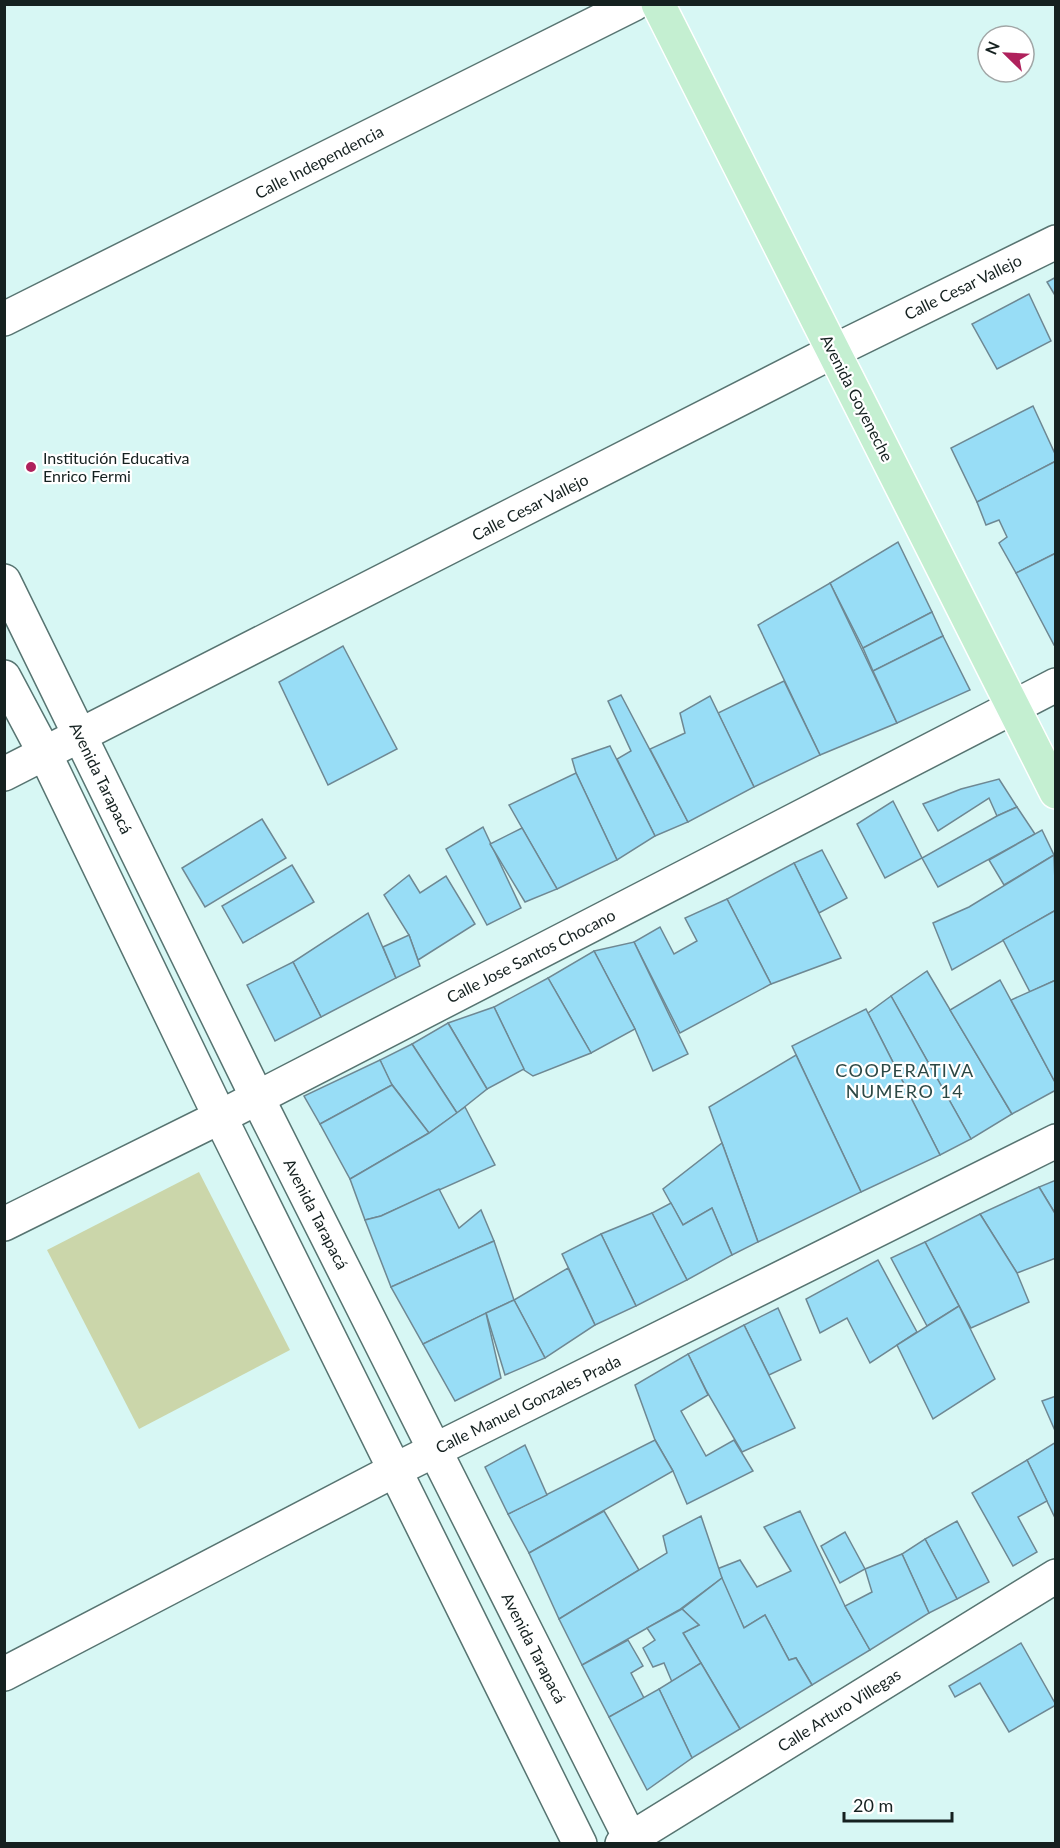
<svg xmlns="http://www.w3.org/2000/svg" width="1060" height="1848" font-family="Lato,sans-serif">
<style>
.green{fill:#cbd6aa}
.building{fill:#98ddf6;stroke:#6e8893;stroke-width:1.5}
.lines{fill:none;stroke-linecap:round;stroke-linejoin:round}
.minor-casing{stroke:#577471;stroke-width:36}
.major-casing{stroke:#fff;stroke-width:36}
.minor{stroke:#fff;stroke-width:33}
.major{stroke:#c4efd1;stroke-width:33}
.poi-dot{fill:#af215c;stroke:#fff;stroke-width:2}
.labels{text-anchor:middle;stroke-width:4.5;stroke-linejoin:round;paint-order:stroke}
.street-label{font-size:16px;fill:#152120;stroke:#fff}
.poi-label{font-size:16px;fill:#152120;stroke:#fff;text-anchor:start}
.neighbourhood-label{font-size:18px;letter-spacing:1.5px;fill:#2c4845;stroke:#fff}
</style>
<rect width="100%" height="100%" fill="#d7f7f4"/>
<polygon class="green" points="199,1172 290,1350 139,1429 47,1250"/>
<g class="building">
<polygon points="1056,277 1056,297 1047,282"/>
<polygon points="1029,294 1051,341 997,369 972,324"/>
<polygon points="1033,406 1056,456 1056,461 977,502 951,448"/>
<polygon points="1056,461 1056,553 1016,573 999,543 1007,537 999,520 986,525 977,502"/>
<polygon points="898,542 932,612 863,648 830,583"/>
<polygon points="1056,553 1056,644 1054,645 1016,573"/>
<polygon points="830,583 897,723 820,755 758,625"/>
<polygon points="932,612 943,636 873,671 863,648"/>
<polygon points="943,636 970,690 897,723 873,671"/>
<polygon points="343,646 397,749 328,785 279,682"/>
<polygon points="784,681 820,755 754,787 718,713"/>
<polygon points="621,695 688,822 655,836 617,759 631,751 608,701"/>
<polygon points="710,696 754,787 688,822 650,749 685,733 680,713"/>
<polygon points="610,746 655,836 617,860 576,773 572,759"/>
<polygon points="576,773 617,860 557,889 509,805"/>
<polygon points="999,779 1017,807 997,816 989,798 938,831 923,804 961,789"/>
<polygon points="893,801 922,858 885,878 857,824"/>
<polygon points="1017,807 1035,834 938,887 922,858 997,816"/>
<polygon points="262,819 286,858 205,907 182,868"/>
<polygon points="483,827 521,908 487,925 446,849"/>
<polygon points="522,828 557,889 525,902 490,844"/>
<polygon points="1042,830 1054,855 1004,885 989,860"/>
<polygon points="822,850 847,898 819,913 794,863"/>
<polygon points="1054,855 1056,910 952,970 933,923 969,907"/>
<polygon points="794,863 841,958 771,984 727,899"/>
<polygon points="292,865 314,902 243,943 222,906"/>
<polygon points="409,875 420,893 446,876 475,924 418,960 409,935 384,895"/>
<polygon points="727,899 771,984 680,1033 634,942 660,927 674,954 697,941 685,918"/>
<polygon points="1056,910 1056,980 1030,992 1003,940"/>
<polygon points="368,913 396,978 321,1017 293,962"/>
<polygon points="409,935 420,966 396,978 383,947"/>
<polygon points="634,942 688,1054 653,1071 635,1029 594,951"/>
<polygon points="594,951 635,1029 591,1053 548,978"/>
<polygon points="293,962 321,1017 275,1041 247,985"/>
<polygon points="927,971 1012,1114 971,1139 891,996"/>
<polygon points="548,978 591,1053 533,1076 524,1070 494,1007"/>
<polygon points="1000,980 1056,1084 1056,1090 1012,1114 950,1010"/>
<polygon points="1056,980 1056,1084 1011,1000"/>
<polygon points="891,996 971,1139 940,1155 868,1013"/>
<polygon points="494,1007 524,1069 487,1089 448,1023"/>
<polygon points="866,1009 940,1155 861,1192 792,1046"/>
<polygon points="448,1023 487,1089 457,1113 412,1044"/>
<polygon points="412,1044 457,1113 429,1133 390,1082 380,1060"/>
<polygon points="796,1055 861,1192 758,1242 709,1107"/>
<polygon points="380,1060 392,1085 320,1124 304,1096"/>
<polygon points="392,1085 429,1133 350,1179 320,1124"/>
<polygon points="465,1107 495,1165 381,1216 365,1220 350,1179 429,1133"/>
<polygon points="722,1143 758,1242 732,1255 712,1208 683,1225 663,1189"/>
<polygon points="1056,1180 1056,1215 1039,1187"/>
<polygon points="1039,1187 1056,1215 1056,1258 1017,1273 980,1214"/>
<polygon points="439,1189 459,1228 481,1210 494,1241 391,1287 365,1220 381,1216"/>
<polygon points="671,1203 683,1225 712,1208 732,1255 687,1280 652,1213"/>
<polygon points="652,1213 687,1280 636,1306 601,1234"/>
<polygon points="980,1214 1017,1273 1029,1302 971,1328 925,1242"/>
<polygon points="601,1234 636,1306 595,1325 562,1254"/>
<polygon points="494,1241 514,1300 423,1344 391,1287"/>
<polygon points="925,1242 959,1306 927,1326 891,1258"/>
<polygon points="878,1260 917,1332 870,1363 847,1318 820,1333 806,1299"/>
<polygon points="568,1268 595,1325 545,1358 514,1300"/>
<polygon points="514,1300 545,1358 505,1375 486,1313"/>
<polygon points="959,1306 995,1379 933,1419 897,1345"/>
<polygon points="778,1308 801,1360 769,1375 744,1325"/>
<polygon points="486,1313 501,1378 455,1401 423,1344"/>
<polygon points="744,1325 795,1428 742,1452 707,1392 688,1354"/>
<polygon points="688,1354 708,1395 681,1411 706,1456 734,1440 753,1471 687,1504 673,1471 655,1440 635,1385"/>
<polygon points="1056,1396 1056,1433 1042,1401"/>
<polygon points="655,1440 673,1471 529,1553 508,1514"/>
<polygon points="1056,1442 1056,1520 1027,1460"/>
<polygon points="525,1445 547,1495 508,1514 485,1467"/>
<polygon points="1027,1460 1047,1501 1018,1517 1037,1552 1013,1566 972,1493"/>
<polygon points="604,1511 639,1570 559,1619 529,1553"/>
<polygon points="800,1511 845,1606 870,1650 812,1685 796,1658 789,1660 765,1615 744,1628 717,1569 740,1560 757,1587 791,1571 764,1527"/>
<polygon points="701,1516 722,1578 679,1610 582,1665 559,1619 667,1553 663,1536"/>
<polygon points="957,1521 989,1582 957,1599 925,1539"/>
<polygon points="845,1532 865,1569 840,1583 821,1546"/>
<polygon points="925,1539 957,1599 929,1613 902,1554"/>
<polygon points="902,1554 929,1613 870,1650 845,1606 872,1592 865,1569"/>
<polygon points="722,1578 744,1628 765,1615 789,1660 796,1658 812,1685 740,1729 683,1633 699,1625 682,1609"/>
<polygon points="682,1609 699,1625 683,1633 701,1663 672,1682 664,1663 653,1667 643,1648 655,1640 647,1628"/>
<polygon points="628,1640 643,1666 631,1673 644,1698 609,1717 582,1665"/>
<polygon points="1021,1643 1056,1705 1009,1732 980,1683 955,1697 949,1686"/>
<polygon points="701,1663 740,1729 692,1758 659,1689"/>
<polygon points="659,1689 692,1758 647,1790 609,1717"/>
</g>
<g class="lines">
<g class="minor-casing">
<g id="minor">
<polyline points="4,319 634,4"/>
<polyline points="4,581 257,1097 633,1844"/>
<polyline points="4,677 45,754 220,1117 580,1844"/>
<polyline points="4,774 834,351 1056,242"/>
<polyline points="4,1224 220,1117 1056,685"/>
<polyline points="4,1674 395,1470 1056,1141"/>
<polyline points="622,1844 1056,1576"/>
</g>
</g>
<g class="major-casing">
<polyline id="major" points="658,4 1056,792"/>
</g>
<use href="#minor" class="minor"/>
<use href="#major" class="major"/>
</g>
<circle class="poi-dot" cx="31" cy="467" r="6"/>
<g class="labels">
<g class="street-label">
<text transform="translate(319 162) rotate(-27)" y="6">Calle Independencia</text>
<text transform="translate(963 287) rotate(-26)" y="6">Calle Cesar Vallejo</text>
<text transform="translate(857 398) rotate(63)" y="6">Avenida Goyeneche</text>
<text transform="translate(530 507) rotate(-27)" y="6">Calle Cesar Vallejo</text>
<text transform="translate(101 778) rotate(64)" y="6">Avenida Tarapacá</text>
<text transform="translate(531 956) rotate(-27)" y="6">Calle Jose Santos Chocano</text>
<text transform="translate(316 1214) rotate(63)" y="6">Avenida Tarapacá</text>
<text transform="translate(528 1404) rotate(-26)" y="6">Calle Manuel Gonzales Prada</text>
<text transform="translate(534 1648) rotate(63)" y="6">Avenida Tarapacá</text>
<text transform="translate(839 1710) rotate(-32)" y="6">Calle Arturo Villegas</text>
</g>
<g class="poi-label">
<text x="43" y="464">Institución Educativa<tspan x="43" dy="18">Enrico Fermi</tspan></text>
</g>
<g class="neighbourhood-label">
<text x="905" y="1077">COOPERATIVA<tspan x="905" dy="21">NUMERO 14</tspan></text>
</g>
</g>
<rect width="1060" height="1848" fill="none" stroke="#152120" stroke-width="12"/>
<g transform="translate(1006 54) rotate(294)"><circle r="28" fill="#ffffff" stroke="#a1a6a6" stroke-width="1.5"/>
<path d="M0-4.5L10 22L0 15L-10 22Z" fill="#af215c"/>
<text y="-9" font-size="16" font-weight="bold" text-anchor="middle" fill="#152120">N</text>
</g>
<path d="M844 1812v9h108v-9" fill="none" stroke="#152120" stroke-width="3"/>
<text x="853" y="1812" font-size="18" fill="#152120" stroke="#ffffff" stroke-width="4.5" paint-order="stroke">20 m</text>
</svg>
